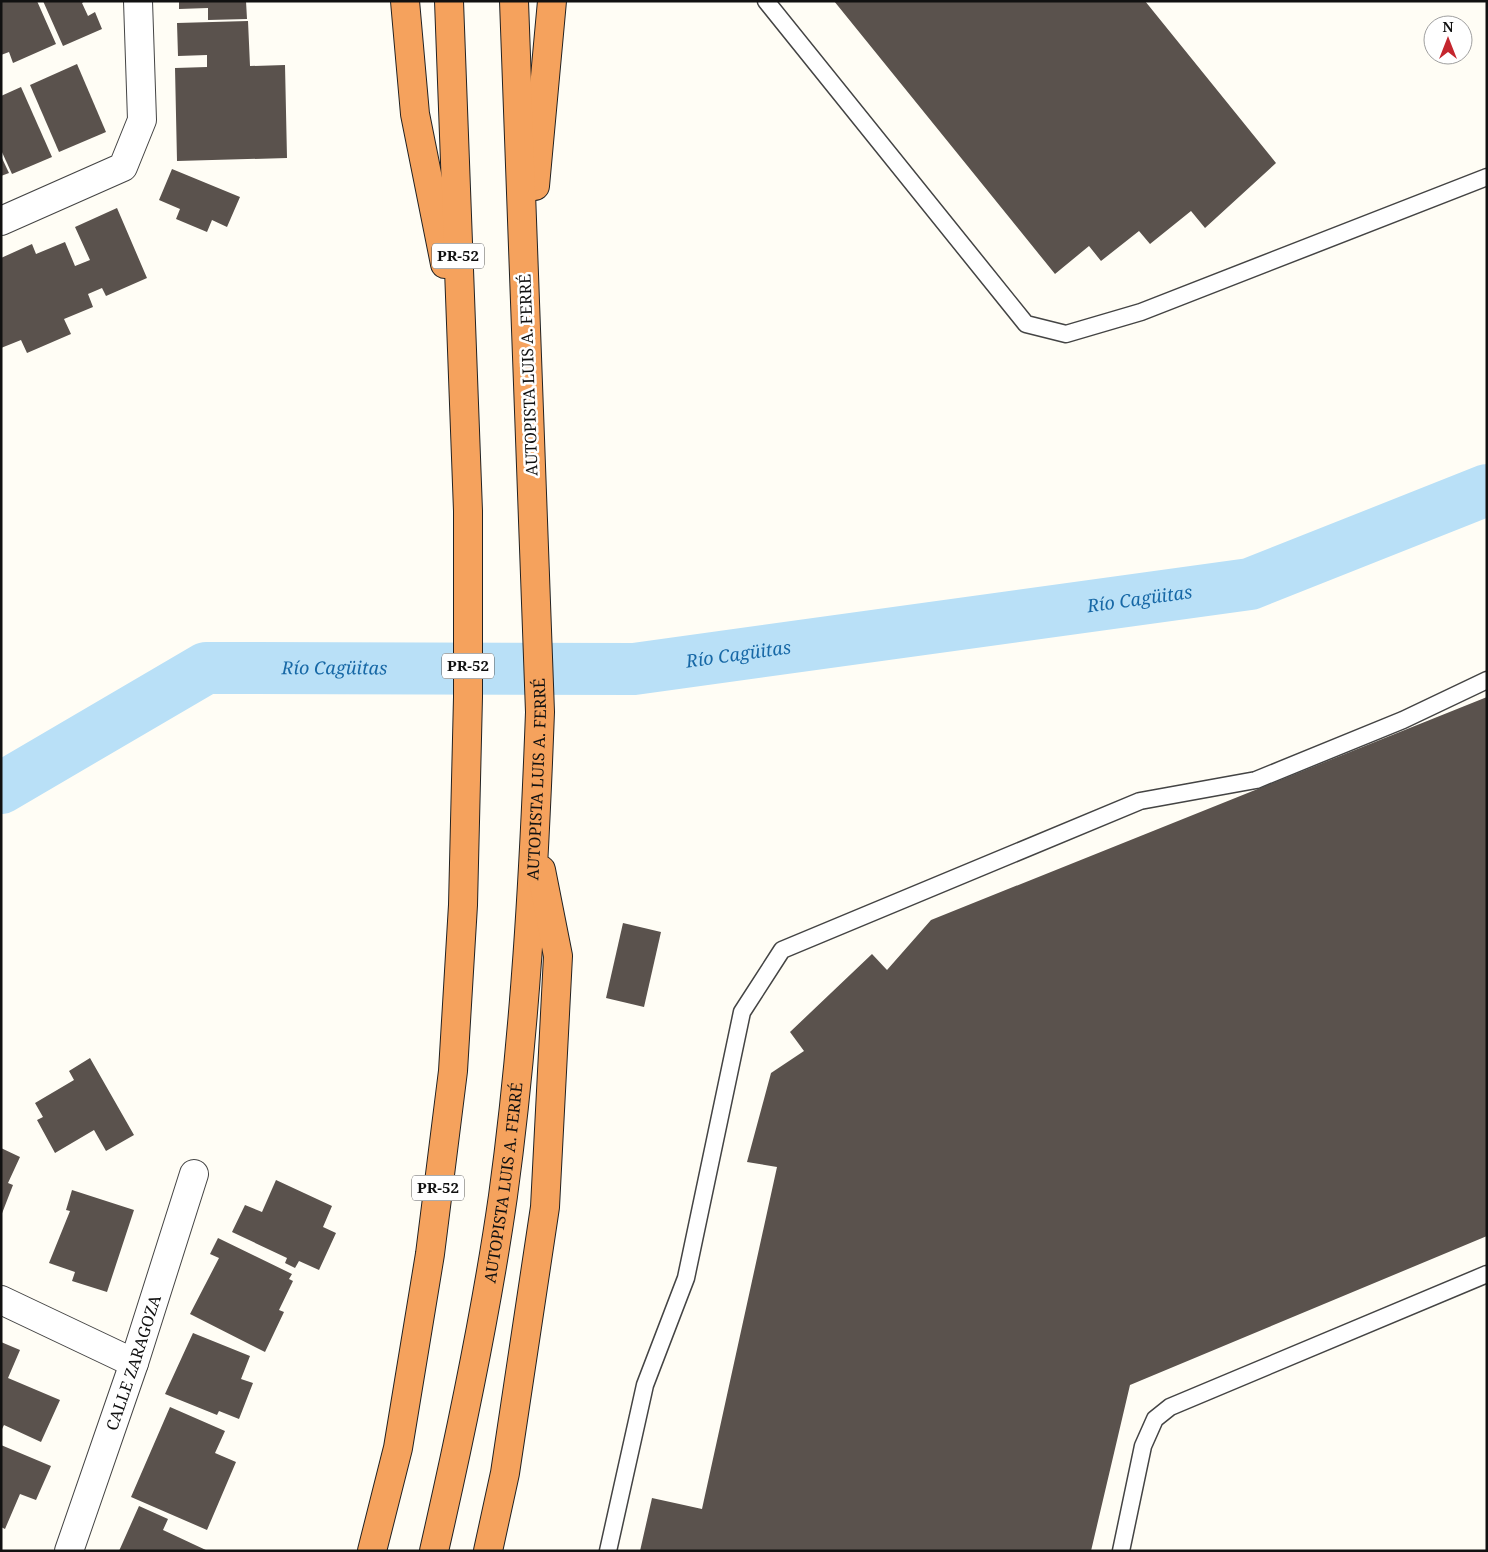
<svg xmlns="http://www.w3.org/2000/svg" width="1488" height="1552" font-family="'Noto Serif',serif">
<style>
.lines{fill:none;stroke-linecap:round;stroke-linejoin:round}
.river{stroke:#b9e0f7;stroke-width:52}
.building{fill:#5a524d}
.service-casing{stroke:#444;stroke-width:19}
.minor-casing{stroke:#444;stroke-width:30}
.motorway-casing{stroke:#222;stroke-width:30}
.service{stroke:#fff;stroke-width:16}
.minor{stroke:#fff;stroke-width:28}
.motorway{stroke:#f5a25d;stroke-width:28}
.labels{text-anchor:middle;stroke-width:5;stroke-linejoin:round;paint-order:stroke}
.shield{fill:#fff;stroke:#585858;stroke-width:1}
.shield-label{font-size:15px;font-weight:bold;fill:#111}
.street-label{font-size:16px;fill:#111;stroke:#fff}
.water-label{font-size:18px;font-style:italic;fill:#1768a6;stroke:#fff}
</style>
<rect width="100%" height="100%" fill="#fffdf5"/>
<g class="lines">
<path class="river" id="s1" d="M1,788L206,668L634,669L1250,584L1487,490"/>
</g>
<g class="building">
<polygon points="1,1 37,1 56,44 13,63 9,52 1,55"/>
<polygon points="43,1 85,1 82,3 88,16 95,12 102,29 63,46"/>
<polygon points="179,1 246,1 247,19 208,20 208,8 179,9"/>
<polygon points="834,1 1145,1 1276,163 1205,228 1191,211 1150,244 1139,231 1101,261 1089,246 1055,274"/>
<polygon points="248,21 250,66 285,65 287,158 177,161 175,68 207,67 207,55 178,56 177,23"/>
<polygon points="77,64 106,132 59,152 30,85"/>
<polygon points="21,87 52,157 12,174 1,150 1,96"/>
<polygon points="1,156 9,173 1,176"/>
<polygon points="172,169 240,197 227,227 212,220 207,232 176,219 180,209 159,200"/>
<polygon points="117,208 147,278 106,296 102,288 88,294 93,307 64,319 71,334 27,353 21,340 1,348 1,258 32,244 36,254 65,242 75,266 90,260 75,227"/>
<polygon points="1487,697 1487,1236 1130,1385 1091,1551 640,1551 652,1498 702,1509 777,1167 747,1162 771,1073 804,1051 790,1032 872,954 887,970 931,920"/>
<polygon points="623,923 661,932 644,1007 606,998"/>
<polygon points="90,1058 134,1135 106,1151 94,1130 55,1153 37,1120 43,1117 35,1103 74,1080 69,1071"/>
<polygon points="1,1148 20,1157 8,1183 13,1185 1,1216"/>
<polygon points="276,1180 332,1206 323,1227 336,1233 319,1270 299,1261 295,1268 285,1263 287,1258 232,1232 245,1205 262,1212"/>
<polygon points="72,1190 134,1210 107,1292 72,1281 75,1272 49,1263 70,1211 66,1210"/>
<polygon points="218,1238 292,1274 289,1279 293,1281 279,1310 284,1312 265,1352 190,1314 219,1258 210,1254"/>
<polygon points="193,1333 250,1356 241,1379 253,1383 239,1419 219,1411 217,1415 165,1394"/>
<polygon points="1,1342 20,1350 8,1378 60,1400 41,1442 4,1425 1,1431"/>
<polygon points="170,1407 225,1431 215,1453 236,1462 207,1530 131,1497"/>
<polygon points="1,1445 51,1466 36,1500 20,1494 5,1529 1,1527"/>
<polygon points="139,1506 168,1519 163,1530 208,1551 119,1551"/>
</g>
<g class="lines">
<g class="service-casing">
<g id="service">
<polyline points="766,1 1026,324 1066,334 1141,312 1487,177"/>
<polyline points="608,1551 645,1385 686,1278 742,1012 782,950 1140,801 1256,780 1403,720 1487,680"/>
<polyline points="1121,1551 1143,1446 1155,1419 1170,1407 1487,1274"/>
</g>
</g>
<g class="minor-casing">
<g id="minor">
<polyline points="1,221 123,167 142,120 138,1"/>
<polyline points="1,1300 134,1363"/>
<path id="s2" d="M69,1551L134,1363L194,1174"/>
</g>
</g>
<g class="motorway-casing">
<g id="motorway">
<polyline points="405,1 415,114 445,264"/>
<polyline points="535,186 552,1"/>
<polyline points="372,1551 398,1448 430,1254 453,1071 463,905 468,697 468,511 449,1"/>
<path id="s3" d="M434,1551C461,1433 486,1315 503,1196C525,1036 534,873 540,712L514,1"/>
<polyline points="488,1551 505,1473 545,1207 558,956 541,870"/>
</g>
</g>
<use href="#service" class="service"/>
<use href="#minor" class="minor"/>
<use href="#motorway" class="motorway"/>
</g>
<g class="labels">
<g class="shield">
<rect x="432" y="243.5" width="52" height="25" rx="4"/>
<rect x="442" y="653.5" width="52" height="25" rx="4"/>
<rect x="412" y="1175.5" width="52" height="25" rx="4"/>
</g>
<g class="shield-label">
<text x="458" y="261">PR-52</text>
<text x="468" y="671">PR-52</text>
<text x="438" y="1193">PR-52</text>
</g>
<g class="street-label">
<text transform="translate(528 375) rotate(-92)" y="6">AUTOPISTA LUIS A. FERRÉ</text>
<text dy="6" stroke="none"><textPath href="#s3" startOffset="780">AUTOPISTA LUIS A. FERRÉ</textPath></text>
<text dy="6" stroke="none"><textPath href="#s3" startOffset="375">AUTOPISTA LUIS A. FERRÉ</textPath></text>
<text dy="6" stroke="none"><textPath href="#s2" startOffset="199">CALLE ZARAGOZA</textPath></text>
</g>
<g class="water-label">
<text dy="6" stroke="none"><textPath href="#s1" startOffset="1176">Río Cagüitas</textPath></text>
<text dy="6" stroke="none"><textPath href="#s1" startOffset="771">Río Cagüitas</textPath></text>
<text dy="6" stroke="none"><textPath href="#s1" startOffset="366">Río Cagüitas</textPath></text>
</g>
</g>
<rect width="1488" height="1552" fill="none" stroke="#111111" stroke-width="5"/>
<g transform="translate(1448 40)"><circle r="24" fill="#ffffff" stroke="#a0a0a0"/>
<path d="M0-4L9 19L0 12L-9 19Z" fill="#c4262e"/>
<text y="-8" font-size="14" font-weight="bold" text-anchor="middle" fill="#111111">N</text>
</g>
</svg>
